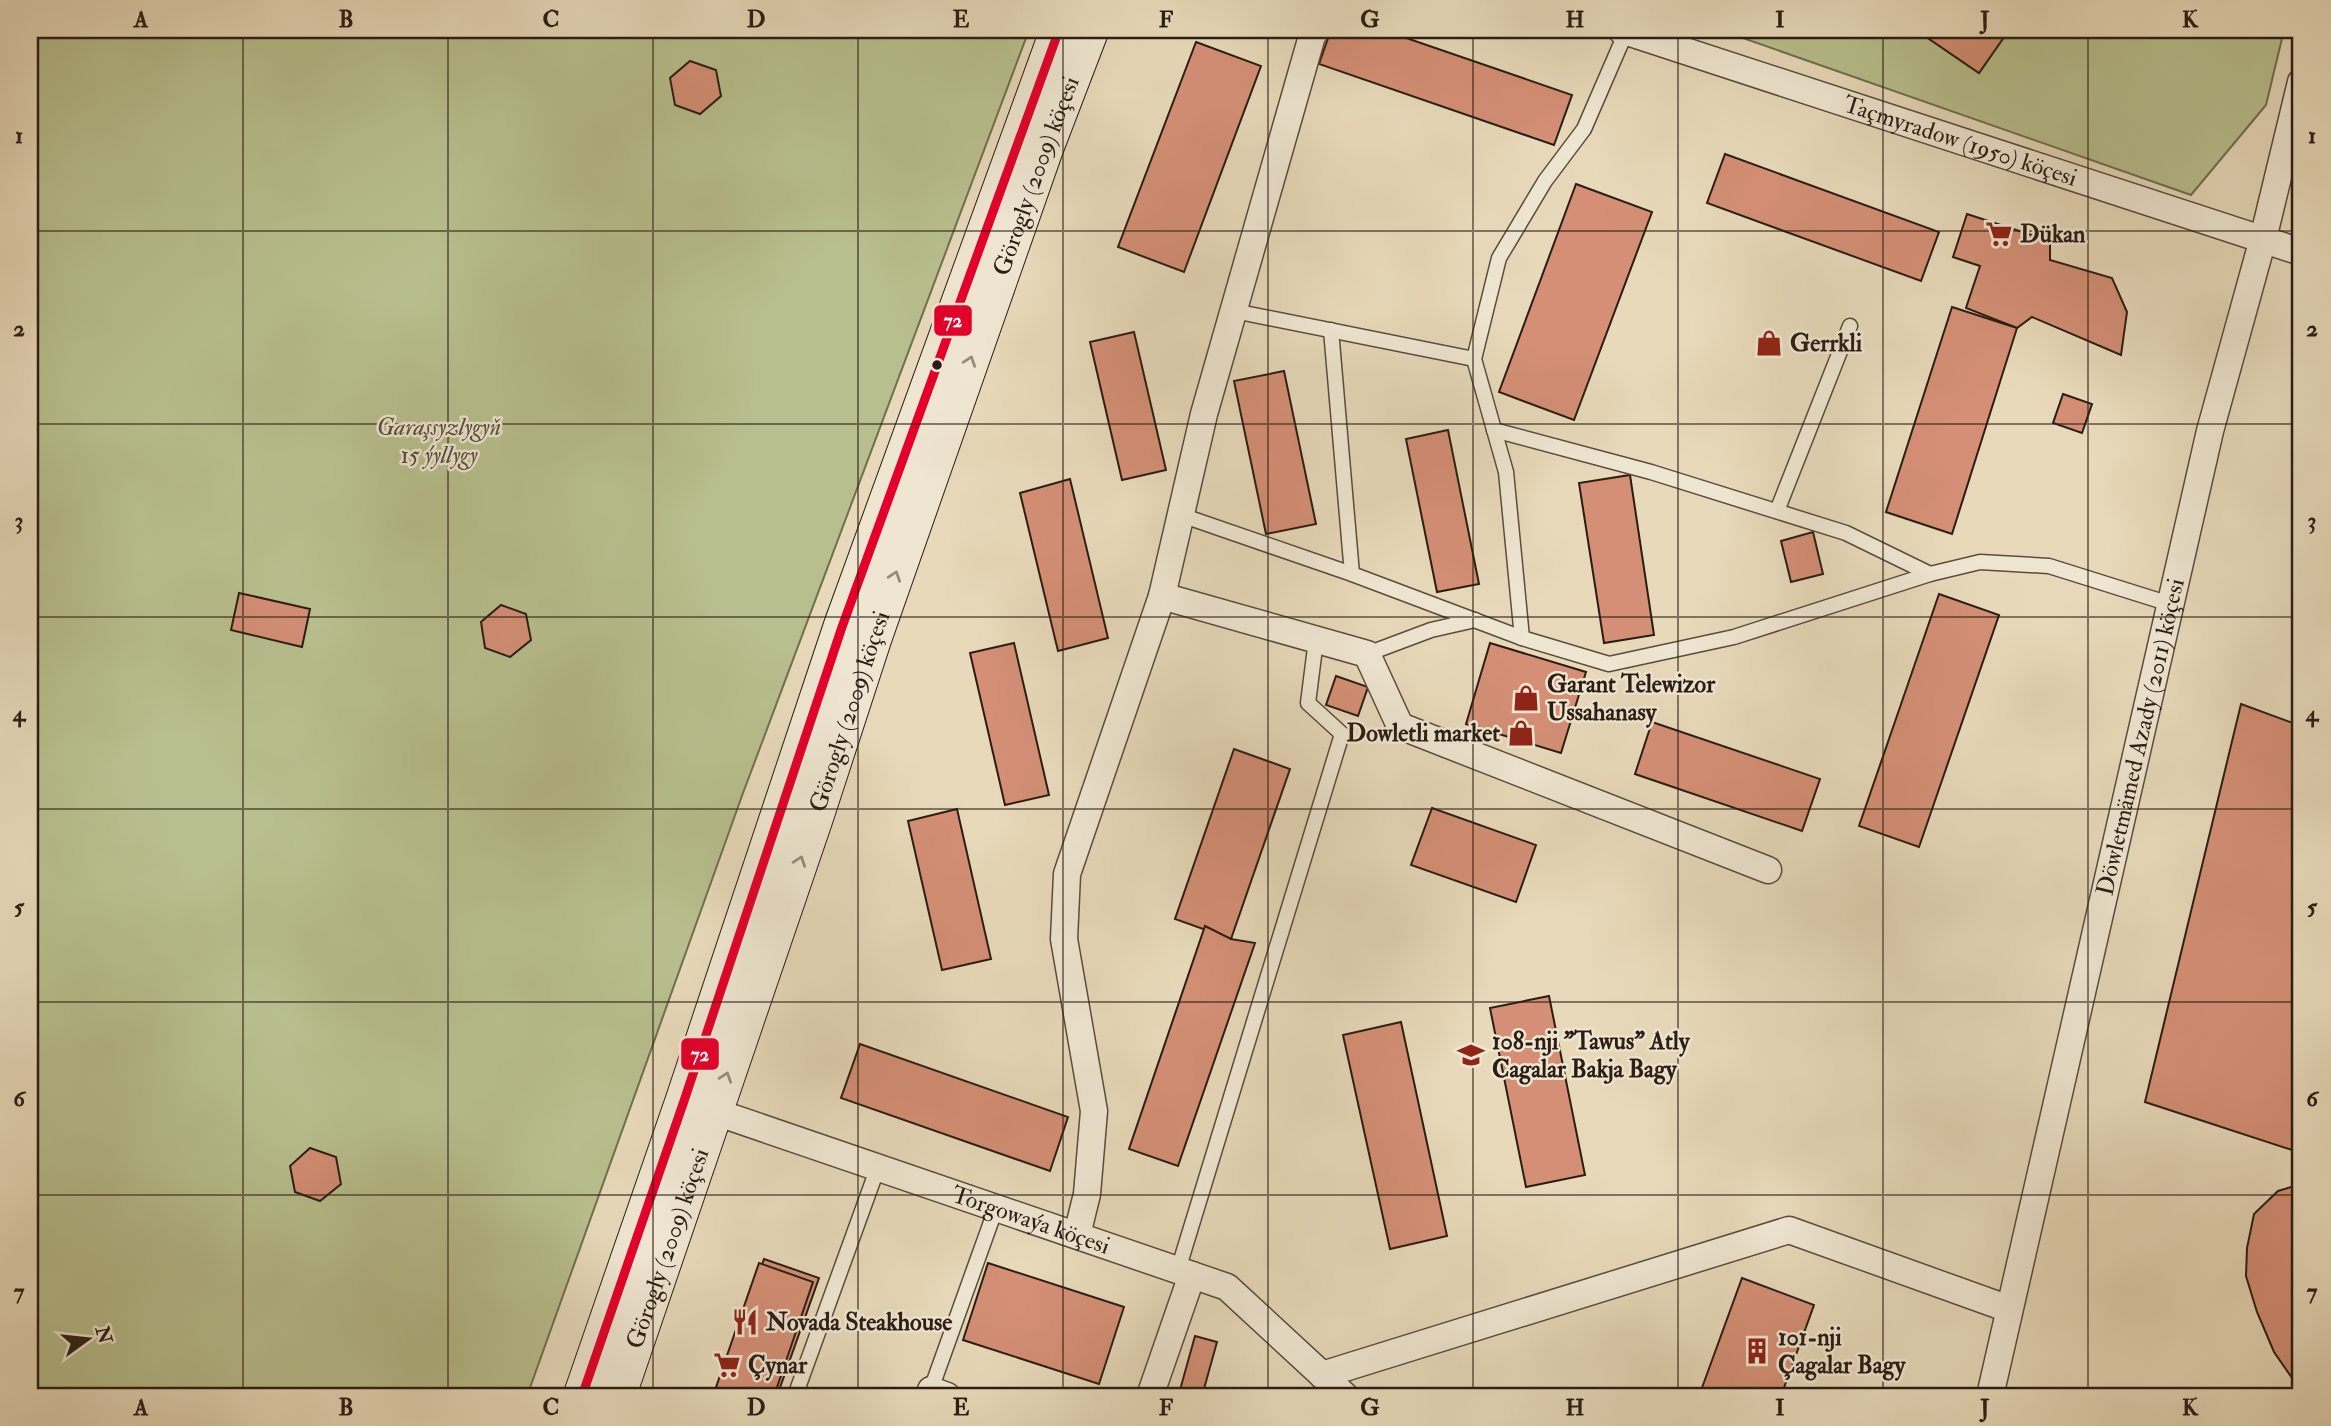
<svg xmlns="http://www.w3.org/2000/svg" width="2331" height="1426" font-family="'IM FELL Double Pica',serif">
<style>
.green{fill:#b8bf8e;stroke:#726e51;stroke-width:2}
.building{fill:#d48f76;stroke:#2b1d14;stroke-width:2}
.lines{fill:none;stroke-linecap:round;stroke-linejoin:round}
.lane-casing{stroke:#5a4c3e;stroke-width:17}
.street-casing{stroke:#5a4c3e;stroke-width:29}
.secondary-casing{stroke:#2b1d14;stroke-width:39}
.lane{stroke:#efe6d2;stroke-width:14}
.street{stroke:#efe6d2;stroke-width:26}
.secondary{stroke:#efe6d2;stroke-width:37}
.bus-1-casing{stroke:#efe6d2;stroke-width:14}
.bus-1{stroke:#e4002b;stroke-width:9}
.oneway{stroke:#978c7c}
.grid{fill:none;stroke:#2b1d14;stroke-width:2;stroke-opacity:0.55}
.bus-dot{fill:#2b1d14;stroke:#efe6d2;stroke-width:2.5}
.labels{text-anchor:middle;stroke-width:5;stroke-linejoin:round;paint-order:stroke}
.street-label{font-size:24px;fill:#2b1d14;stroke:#efe6d2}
.poi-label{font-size:24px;font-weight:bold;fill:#2b1d14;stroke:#efe6d2;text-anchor:start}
.park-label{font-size:24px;font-style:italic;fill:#554e39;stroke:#efe6d2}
.line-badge{stroke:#efe6d2;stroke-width:2.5}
.badge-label{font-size:19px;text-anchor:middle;font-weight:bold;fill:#fff}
.neatline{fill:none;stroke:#2b1d14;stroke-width:2.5}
.grid-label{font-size:23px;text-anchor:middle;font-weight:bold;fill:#2b1d14}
</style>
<rect width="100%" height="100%" fill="#e7d9ba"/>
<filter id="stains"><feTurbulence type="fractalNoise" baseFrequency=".00286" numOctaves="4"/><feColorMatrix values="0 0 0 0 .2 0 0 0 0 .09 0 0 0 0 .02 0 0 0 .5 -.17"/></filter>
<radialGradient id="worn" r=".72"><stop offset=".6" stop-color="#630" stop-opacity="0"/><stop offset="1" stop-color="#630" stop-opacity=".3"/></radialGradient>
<g class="green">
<polygon points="30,30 1029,30 743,793 527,1396 30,1396"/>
<polygon points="1720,30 1916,30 1979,73 2009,30 2284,30 2266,105 2191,195"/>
</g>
<g class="building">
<polygon points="1331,30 1383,30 1572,95 1554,145 1319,64"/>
<polygon points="1916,30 2009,30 1979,73"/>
<polygon points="1196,42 1261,66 1184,272 1118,247"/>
<polygon points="690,61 716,70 721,96 700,114 675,105 670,78"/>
<polygon points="1725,154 1939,232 1921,281 1707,203"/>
<polygon points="1576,184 1652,212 1574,420 1499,392"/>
<polygon points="1967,214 2050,241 2050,260 2112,278 2127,312 2121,355 2032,317 2017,328 1966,308 1980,266 1953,257"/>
<polygon points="1952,307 2017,328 1952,534 1886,512"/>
<polygon points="1134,332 1166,470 1122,480 1090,342"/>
<polygon points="1284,371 1316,524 1266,534 1234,381"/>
<polygon points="2063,394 2092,404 2082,433 2053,423"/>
<polygon points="1448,430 1479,584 1437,592 1406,439"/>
<polygon points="1630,475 1654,635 1604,643 1579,483"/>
<polygon points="1070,479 1108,638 1058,651 1020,493"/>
<polygon points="1813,532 1823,574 1791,582 1781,541"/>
<polygon points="239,593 310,609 302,647 231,630"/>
<polygon points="1939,594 1999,615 1919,847 1859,826"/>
<polygon points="501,605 526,614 531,640 510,657 485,648 481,622"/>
<polygon points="1014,643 1049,795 1005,805 970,653"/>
<polygon points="1490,643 1586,672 1561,753 1466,724"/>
<polygon points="1336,676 1368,687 1358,716 1326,705"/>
<polygon points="2241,704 2301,726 2301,1125 2292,1150 2145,1102"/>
<polygon points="1652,722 1820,779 1802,831 1635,774"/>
<polygon points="1234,749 1290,769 1231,939 1175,919"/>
<polygon points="1432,808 1536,845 1516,902 1411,865"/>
<polygon points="957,809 991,959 942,970 908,821"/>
<polygon points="1205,926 1231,939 1255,943 1178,1166 1129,1149"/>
<polygon points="1549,996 1585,1175 1526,1187 1490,1008"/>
<polygon points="1401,1022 1447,1236 1390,1249 1343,1035"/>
<polygon points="860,1044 1068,1117 1050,1171 841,1098"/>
<polygon points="310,1148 336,1157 341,1184 320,1201 295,1192 290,1166"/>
<polygon points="2301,1184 2301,1391 2274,1352 2257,1312 2246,1276 2247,1248 2254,1214 2278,1191"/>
<polygon points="764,1259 819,1278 777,1396 716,1396"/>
<polygon points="759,1263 813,1282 774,1396 713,1396"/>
<polygon points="988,1263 1124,1307 1099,1384 963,1340"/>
<polygon points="1742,1278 1814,1305 1781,1396 1699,1396"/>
<polygon points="1195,1336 1217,1342 1202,1396 1180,1390"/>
</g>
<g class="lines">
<g class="lane-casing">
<g id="lane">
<polyline points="1626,32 1584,129 1545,181 1499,258 1474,359 1506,472 1522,638 1609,664 1734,637 1930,574 1980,562 2049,566 2170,604"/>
<polyline points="1234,311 1474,359"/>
<polyline points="1494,430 1651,472 1846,533 1930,574"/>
<polyline points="1777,511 1850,326"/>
<polyline points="1181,515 1352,574 1331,330"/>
<polyline points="1352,574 1522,638"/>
<polyline points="1367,654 1431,630 1475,620"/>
<polyline points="1178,1270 1342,734 1308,703 1316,640"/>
<polyline points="929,1395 996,1208"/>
<polyline points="795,1396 878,1167"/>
</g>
</g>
<g class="street-casing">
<g id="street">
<path id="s1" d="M1621,30L2301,252"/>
<polyline points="1162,596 1367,654 1400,726 1768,870"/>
<path id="s2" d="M698,1106L1227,1287L1345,1396"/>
<polyline points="1077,1235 1087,1194 1094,1111 1064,939 1067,874 1162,596 1204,414 1312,36 1316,30"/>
<polyline points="1322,1375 1789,1230 2009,1309"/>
<polyline points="931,1390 947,1396"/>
<polyline points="1150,1396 1192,1275"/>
<path id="s3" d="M1990,1396L2210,431L2263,239L2301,82"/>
</g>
</g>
<g class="secondary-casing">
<g id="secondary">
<polyline points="582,1396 684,1101 842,627 1059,30"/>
<path id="s4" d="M617,1396L815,816L873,638L1044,150L1090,30"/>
</g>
</g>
<use href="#lane" class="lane"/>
<use href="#street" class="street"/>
<use href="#secondary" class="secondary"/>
<g class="bus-1-casing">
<polyline id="bus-1" points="582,1396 684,1101 842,627 1059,30"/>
</g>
<use href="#bus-1" class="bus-1"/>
</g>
<defs><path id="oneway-chevron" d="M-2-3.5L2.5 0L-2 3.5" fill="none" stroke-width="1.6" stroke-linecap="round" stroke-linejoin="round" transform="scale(1.75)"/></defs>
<g class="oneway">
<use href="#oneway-chevron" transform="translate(970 361) rotate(-71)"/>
<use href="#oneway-chevron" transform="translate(895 576) rotate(-71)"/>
<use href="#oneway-chevron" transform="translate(800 861) rotate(-71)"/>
<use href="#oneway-chevron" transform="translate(726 1077) rotate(-71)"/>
</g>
<path class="grid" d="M243,30V1396M448,30V1396M653,30V1396M858,30V1396M1063,30V1396M1268,30V1396M1473,30V1396M1678,30V1396M1883,30V1396M2088,30V1396M30,231H2301M30,424H2301M30,617H2301M30,809H2301M30,1002H2301M30,1195H2301"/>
<defs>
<g id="supermarket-bare" transform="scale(2.1)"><path d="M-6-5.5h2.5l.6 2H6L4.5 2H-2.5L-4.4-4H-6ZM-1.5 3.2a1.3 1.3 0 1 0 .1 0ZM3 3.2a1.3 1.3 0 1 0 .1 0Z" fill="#8f2418" stroke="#efe6d2" stroke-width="2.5" paint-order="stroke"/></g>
<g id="shop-bare" transform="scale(2.1)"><path d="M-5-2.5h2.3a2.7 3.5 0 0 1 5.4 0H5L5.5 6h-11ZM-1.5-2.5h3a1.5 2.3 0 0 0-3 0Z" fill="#8f2418" stroke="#efe6d2" stroke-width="2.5" paint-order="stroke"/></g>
<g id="school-bare" transform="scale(2.1)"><path d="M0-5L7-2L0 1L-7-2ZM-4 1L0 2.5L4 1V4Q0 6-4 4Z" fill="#8f2418" stroke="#efe6d2" stroke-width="2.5" paint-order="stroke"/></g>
<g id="restaurant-bare" transform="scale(2.1)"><path d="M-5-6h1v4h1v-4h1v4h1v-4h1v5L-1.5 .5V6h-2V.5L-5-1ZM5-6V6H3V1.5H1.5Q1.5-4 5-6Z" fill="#8f2418" stroke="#efe6d2" stroke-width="2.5" paint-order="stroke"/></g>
<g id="building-bare" transform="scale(2.1)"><path d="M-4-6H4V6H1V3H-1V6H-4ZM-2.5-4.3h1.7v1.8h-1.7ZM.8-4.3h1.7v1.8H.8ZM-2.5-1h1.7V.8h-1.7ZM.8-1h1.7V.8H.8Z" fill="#8f2418" stroke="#efe6d2" stroke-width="2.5" paint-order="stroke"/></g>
</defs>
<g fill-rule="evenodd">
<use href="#supermarket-bare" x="1999" y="234"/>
<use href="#shop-bare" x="1769" y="343"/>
<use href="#shop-bare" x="1526" y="698"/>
<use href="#shop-bare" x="1521" y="733"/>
<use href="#school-bare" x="1471" y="1055"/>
<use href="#restaurant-bare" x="745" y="1322"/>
<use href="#building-bare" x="1757" y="1351"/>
<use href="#supermarket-bare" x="727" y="1365"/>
</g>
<circle class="bus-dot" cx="937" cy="365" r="6"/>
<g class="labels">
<g class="street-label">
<text dy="8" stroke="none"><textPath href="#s1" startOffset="357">Taçmyradow (1950) köçesi</textPath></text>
<text dy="8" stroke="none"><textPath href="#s4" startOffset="1290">Görogly (2009) köçesi</textPath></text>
<text dy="8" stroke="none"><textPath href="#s4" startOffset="723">Görogly (2009) köçesi</textPath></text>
<text dy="8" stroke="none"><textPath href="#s3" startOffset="676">Döwletmämed Azady (2011) köçesi</textPath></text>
<text dy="8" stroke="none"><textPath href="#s2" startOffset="352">Torgowaýa köçesi</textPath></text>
<text dy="8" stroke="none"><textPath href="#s4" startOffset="156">Görogly (2009) köçesi</textPath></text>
</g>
<g class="poi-label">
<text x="2020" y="242">Dükan</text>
<text x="1790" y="351">Gerrkli</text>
<text x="1547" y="692">Garant Telewizor<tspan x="1547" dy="28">Ussahanasy</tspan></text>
<text x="1500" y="741" text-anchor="end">Dowletli market</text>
<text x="1492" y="1049">108-nji "Tawus" Atly<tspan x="1492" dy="28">Cagalar Bakja Bagy</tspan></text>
<text x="766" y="1330">Novada Steakhouse</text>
<text x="1778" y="1345">101-nji<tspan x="1778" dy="28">Çagalar Bagy</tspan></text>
<text x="748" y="1373">Çynar</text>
</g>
<g class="park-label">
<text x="439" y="435">Garaşsyzlygyň<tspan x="439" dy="28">15 ýyllygy</tspan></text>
</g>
</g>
<g class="line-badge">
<rect x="933" y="304" width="40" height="33" rx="7" fill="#e4002b"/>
<rect x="680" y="1037" width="40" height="34" rx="7" fill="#e4002b"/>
</g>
<g class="badge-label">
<text x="953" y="327">72</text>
<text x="700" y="1061">72</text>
</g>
<rect width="2331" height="1426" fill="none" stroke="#e7d9ba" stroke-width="77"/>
<g transform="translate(88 1339) rotate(75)" stroke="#efe6d2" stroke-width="5" paint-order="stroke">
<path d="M0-5L12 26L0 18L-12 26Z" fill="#2b1d14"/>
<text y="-10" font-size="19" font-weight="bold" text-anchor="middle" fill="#2b1d14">N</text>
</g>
<rect x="38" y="38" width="2254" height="1350" class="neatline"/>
<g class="grid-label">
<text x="141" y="27">A</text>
<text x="346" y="27">B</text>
<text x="551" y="27">C</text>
<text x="756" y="27">D</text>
<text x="961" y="27">E</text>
<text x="1166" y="27">F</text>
<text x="1370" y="27">G</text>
<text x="1575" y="27">H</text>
<text x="1780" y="27">I</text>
<text x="1985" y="27">J</text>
<text x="2190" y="27">K</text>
<text x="19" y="143">1</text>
<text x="2312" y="143">1</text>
<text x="19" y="336">2</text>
<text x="2312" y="336">2</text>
<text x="19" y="528">3</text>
<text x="2312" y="528">3</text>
<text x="19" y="721">4</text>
<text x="2312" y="721">4</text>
<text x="19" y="914">5</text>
<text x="2312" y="914">5</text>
<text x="19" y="1106">6</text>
<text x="2312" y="1106">6</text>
<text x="19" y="1299">7</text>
<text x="2312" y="1299">7</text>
<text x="141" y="1415">A</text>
<text x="346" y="1415">B</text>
<text x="551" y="1415">C</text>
<text x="756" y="1415">D</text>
<text x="961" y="1415">E</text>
<text x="1166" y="1415">F</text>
<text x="1370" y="1415">G</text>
<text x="1575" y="1415">H</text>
<text x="1780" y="1415">I</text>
<text x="1985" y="1415">J</text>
<text x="2190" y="1415">K</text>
</g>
<rect width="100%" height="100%" filter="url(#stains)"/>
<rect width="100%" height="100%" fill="url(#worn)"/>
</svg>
